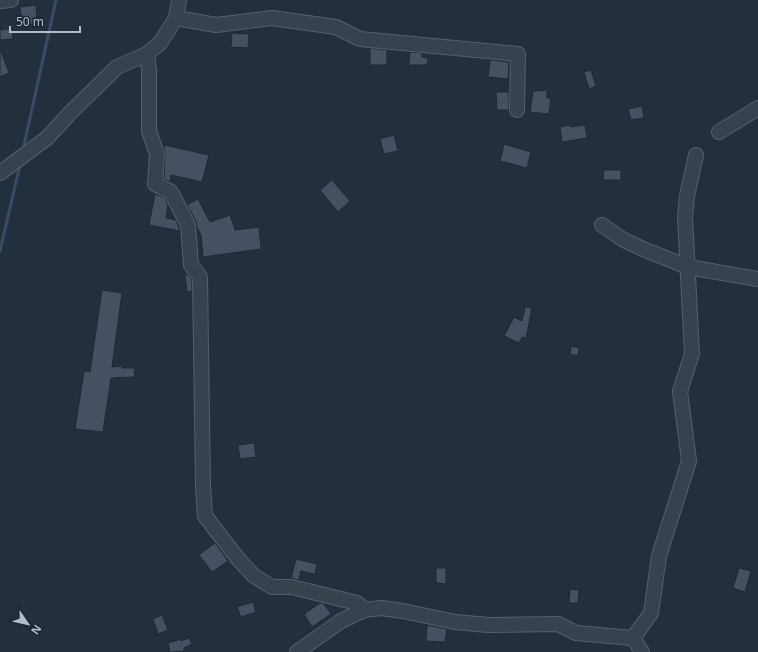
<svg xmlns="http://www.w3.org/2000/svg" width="758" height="652" font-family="'Noto Sans',sans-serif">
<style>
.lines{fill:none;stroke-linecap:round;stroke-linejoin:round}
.stream{stroke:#394c67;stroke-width:3}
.building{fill:#455162;stroke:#1f2835}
.minor-casing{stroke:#565f6c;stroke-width:16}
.minor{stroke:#38414e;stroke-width:14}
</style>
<rect width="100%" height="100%" fill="#242f3e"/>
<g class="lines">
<g class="stream">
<polyline points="23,150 56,0"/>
<polyline points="0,251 20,165"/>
</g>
</g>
<g class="building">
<polygon points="36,5 37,24 22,25 20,7"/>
<polygon points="12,28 13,39 0,40 0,30"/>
<polygon points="232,33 249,34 248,48 231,47"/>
<polygon points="370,48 387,50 387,65 370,65"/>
<polygon points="0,51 1,51 9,73 0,77"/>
<polygon points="410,52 422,53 422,57 428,58 427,65 409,65"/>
<polygon points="490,60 509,62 508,79 488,77"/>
<polygon points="591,70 596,86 589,89 584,72"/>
<polygon points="547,90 547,98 551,98 549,114 530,112 533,91"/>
<polygon points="496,92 509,92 509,110 497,110"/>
<polygon points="642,106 644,118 631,120 628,109"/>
<polygon points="570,125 570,127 585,125 587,138 562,142 560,127"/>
<polygon points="394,135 398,151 384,154 380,139"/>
<polygon points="504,144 531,152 527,168 500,161"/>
<polygon points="164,145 209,155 202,182 171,175 170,182 164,179 165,155"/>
<polygon points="604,170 621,170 621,180 603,180"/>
<polygon points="332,180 350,201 338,212 320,190"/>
<polygon points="155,194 165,198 168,205 166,218 176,220 180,231 149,225"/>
<polygon points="198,199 210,222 230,215 235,230 259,227 261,249 203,257 201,235 197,227 196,221 187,205"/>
<polygon points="185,274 187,274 192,280 192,291 187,292"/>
<polygon points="102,290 122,293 112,367 122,366 122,368 134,368 135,377 111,378 103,432 75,429 84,371 90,372"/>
<polygon points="525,307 532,308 526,338 522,337 519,343 504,336 514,317 522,321"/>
<polygon points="571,346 579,348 578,356 570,354"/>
<polygon points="254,443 256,457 240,459 238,445"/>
<polygon points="215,543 228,561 212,572 199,555"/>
<polygon points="296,559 317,564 315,574 301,571 299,580 291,578"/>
<polygon points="436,568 446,568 446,584 436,583"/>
<polygon points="739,568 751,571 745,592 733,588"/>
<polygon points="570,589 579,590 578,603 569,603"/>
<polygon points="253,602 256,612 241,617 237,607"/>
<polygon points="320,603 323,603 331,614 312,627 304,614"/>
<polygon points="162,615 168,630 158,634 153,619"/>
<polygon points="427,625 447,629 445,642 426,641"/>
<polygon points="189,638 192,644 184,648 184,651 170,652 168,643 181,639 181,641"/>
</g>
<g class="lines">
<g class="minor-casing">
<g id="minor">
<polyline points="0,1 11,0"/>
<polyline points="176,18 216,25 272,18 336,27 360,39 518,54 517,110"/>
<polyline points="147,54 149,70 149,131 157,154 155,184 171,192 188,225 191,265 200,277 203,486 205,516 239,560 254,576 272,587 292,587 357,603 364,610"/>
<polyline points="719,132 758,108"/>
<polyline points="0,173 47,138 71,112 117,67 147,54 160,43 176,18 179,0"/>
<polyline points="602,225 622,239 643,249 688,267 758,279"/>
<polyline points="633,638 642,652"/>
<polyline points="297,652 341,621 364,610 381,608 403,611 455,622 489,625 558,624 576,633 633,638 651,613 659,556 689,461 680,391 692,354 685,217 687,196 696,155"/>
</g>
</g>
<use href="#minor" class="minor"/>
</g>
<g transform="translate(28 624) rotate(124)" stroke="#1d2633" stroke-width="3" paint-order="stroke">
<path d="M0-3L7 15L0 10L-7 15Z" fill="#b4bcc9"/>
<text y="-6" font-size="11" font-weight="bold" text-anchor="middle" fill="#b4bcc9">N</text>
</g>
<path d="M10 26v6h70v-6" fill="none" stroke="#b4bcc9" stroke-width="2"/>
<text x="16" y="26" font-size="12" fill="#b4bcc9" stroke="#1d2633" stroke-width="3" paint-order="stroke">50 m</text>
</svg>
